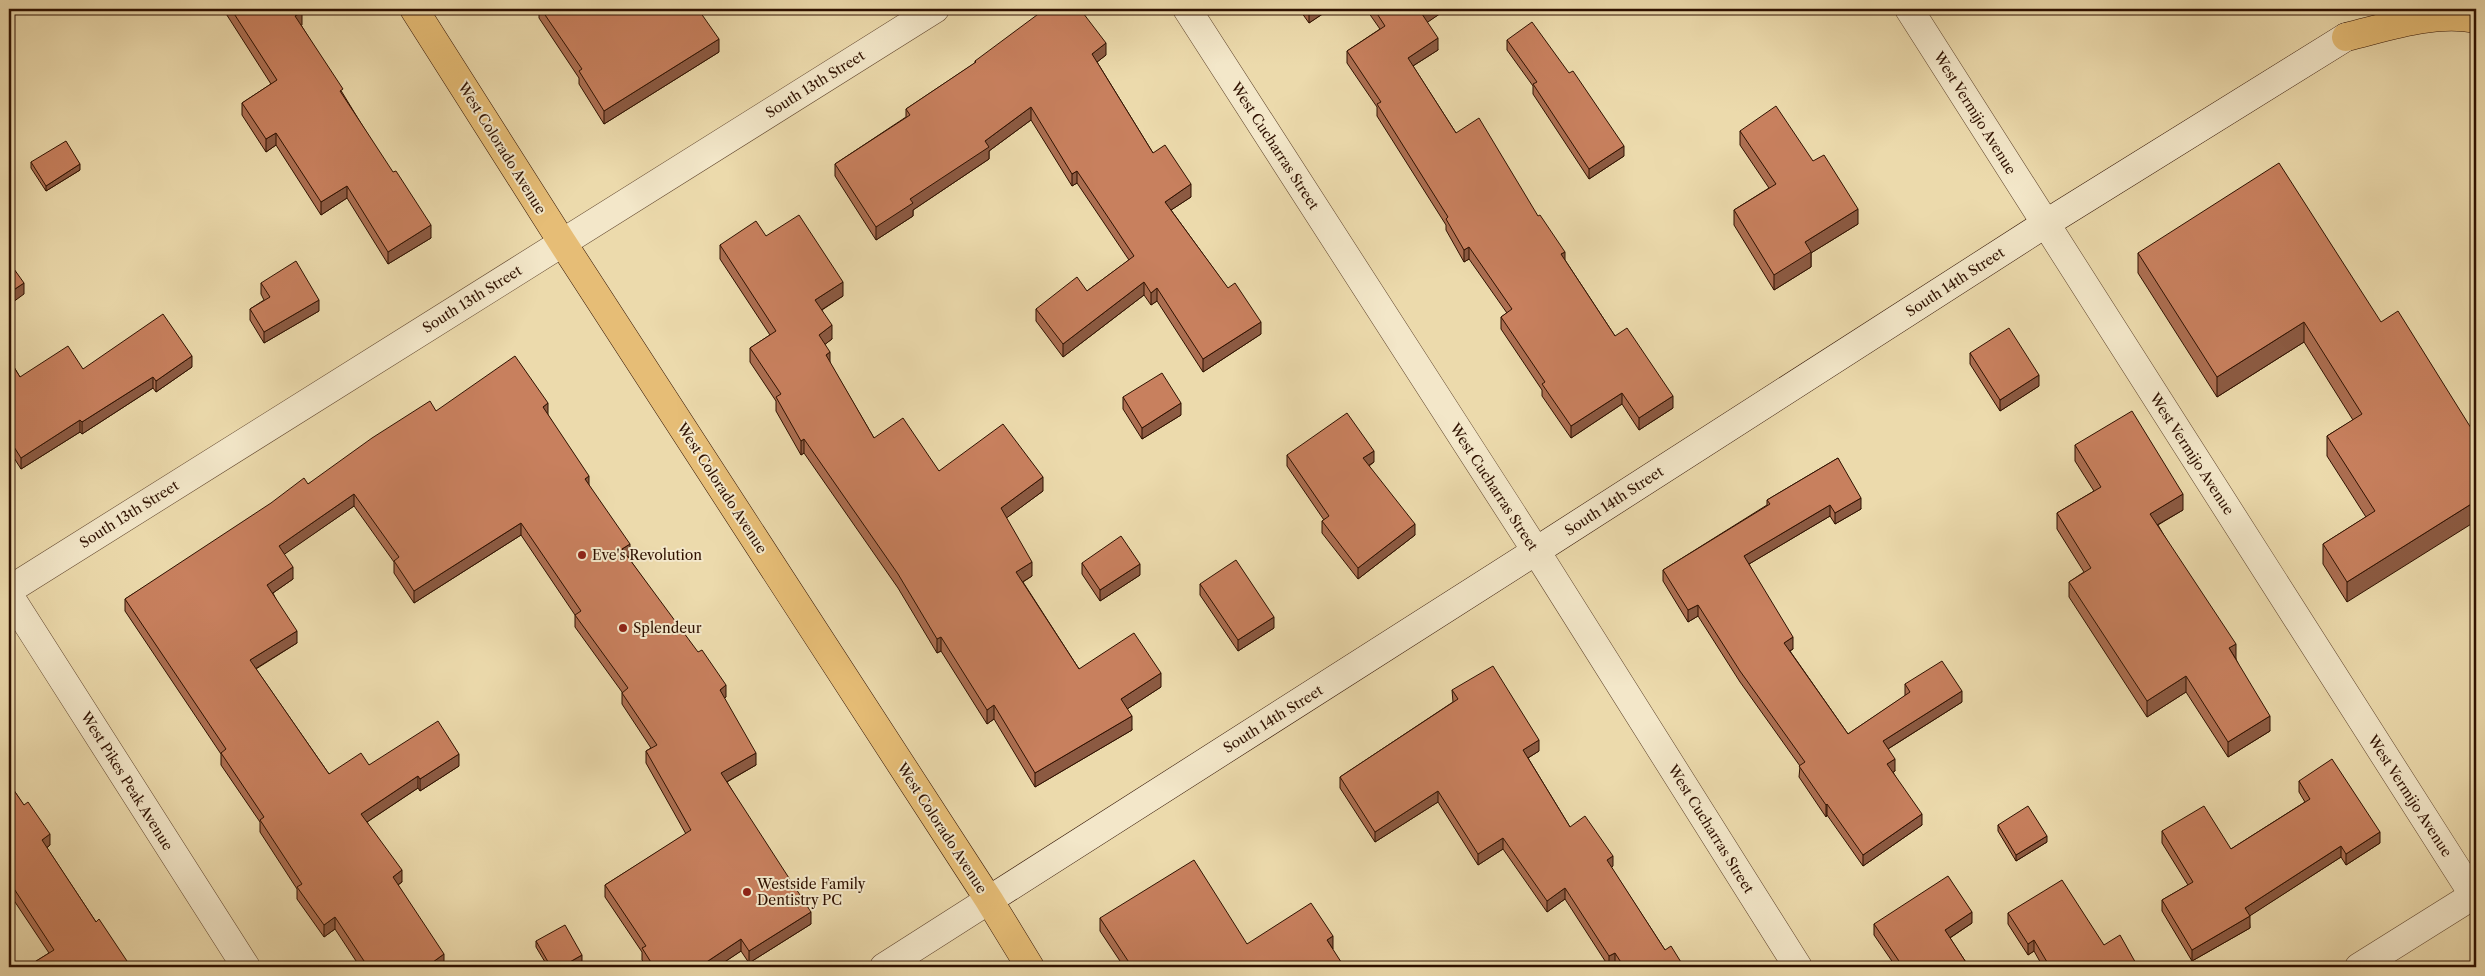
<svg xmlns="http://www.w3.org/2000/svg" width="2485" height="976" font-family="'Libre Caslon Text',serif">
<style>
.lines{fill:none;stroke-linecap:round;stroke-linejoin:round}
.street-casing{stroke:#5e432b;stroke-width:29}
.secondary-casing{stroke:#2f1100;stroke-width:29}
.primary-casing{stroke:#2f1100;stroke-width:29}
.highway-casing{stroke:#2f1100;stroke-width:29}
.street{stroke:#f3e7c9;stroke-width:28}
.secondary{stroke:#f3e7c9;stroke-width:28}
.primary{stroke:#e6bd76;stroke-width:28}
.highway{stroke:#e6bd76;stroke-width:28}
.wall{fill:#ac6e51;stroke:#2f1100}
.shaded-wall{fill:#8c5a42;stroke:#2f1100}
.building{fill:#c8805e;stroke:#2f1100}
.poi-dot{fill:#8f2418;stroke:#f3e7c9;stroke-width:2}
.labels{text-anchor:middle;stroke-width:4;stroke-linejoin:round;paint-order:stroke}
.street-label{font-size:14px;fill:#2f1100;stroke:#f3e7c9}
.poi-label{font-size:14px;fill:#2f1100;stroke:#f3e7c9;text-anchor:start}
</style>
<rect width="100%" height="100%" fill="#ecdaac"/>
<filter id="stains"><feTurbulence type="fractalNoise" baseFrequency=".004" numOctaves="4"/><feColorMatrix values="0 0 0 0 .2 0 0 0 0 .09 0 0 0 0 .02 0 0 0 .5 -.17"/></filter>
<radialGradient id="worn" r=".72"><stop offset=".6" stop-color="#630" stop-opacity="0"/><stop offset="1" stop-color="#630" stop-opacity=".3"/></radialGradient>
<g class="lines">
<g class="street-casing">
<g id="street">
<polyline points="1187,9 1536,551 1798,967"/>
<polyline points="1909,9 2476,899"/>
<polyline points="9,590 935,9"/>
<polyline points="9,595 246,967"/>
<polyline points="884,967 989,900"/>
<polyline points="2359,967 2474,895"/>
</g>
</g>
<g class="secondary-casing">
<polyline id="secondary" points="989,900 1536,551 2045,224 2346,37"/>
</g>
<g class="primary-casing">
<polyline id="primary" points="414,9 562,242 989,900 1030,967"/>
</g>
<g class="highway-casing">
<path id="highway" d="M2346,37C2388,27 2433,11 2476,19"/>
</g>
<use href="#street" class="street"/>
<use href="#secondary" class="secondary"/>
<use href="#primary" class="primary"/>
<use href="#highway" class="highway"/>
</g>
<g class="wall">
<polygon points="171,9 183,9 174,14"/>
<polygon points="223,9 299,9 301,25 431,238 388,264 347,198 321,215 276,145 266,152 242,115 242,103 271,84"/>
<polygon points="539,9 651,9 653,12 719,52 604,124 579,84 579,78 539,18"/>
<polygon points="1299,9 1330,9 1309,23"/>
<polygon points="1366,9 1447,9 1427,22 1438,50 1413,66 1456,133 1565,260 1615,336 1673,408 1639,430 1622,404 1571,438 1542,396 1542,390 1501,329 1501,317 1507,313 1469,259 1464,262 1446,230 1446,225 1377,116 1377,107 1347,63 1347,51 1380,29"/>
<polygon points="1507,40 1624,156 1589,179 1533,94 1533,86 1507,50"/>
<polygon points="1106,55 1097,62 1153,153 1191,197 1171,210 1261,334 1203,372 1157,301 1151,305 1144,295 1063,357 1036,321 1036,309 1087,291 1129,260 1077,183 1072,186 1031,120 989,151 989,159 913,210 913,216 876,240 835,176 835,164 906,117 906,109 975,63 975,61"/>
<polygon points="1740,131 1813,161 1858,224 1811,253 1811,267 1774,290 1734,225 1734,210 1769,188 1740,145"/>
<polygon points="31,162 80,170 46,191 31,168"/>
<polygon points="766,236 843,296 822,310 832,339 825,344 830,363 874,438 939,471 1043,491 1006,518 1032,576 1023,582 1079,669 1161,687 1127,709 1132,730 1035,787 994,719 987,724 941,651 937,653 898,588 804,453 801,455 776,411 776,401 750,362 750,348 770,335 720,259 720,245"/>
<polygon points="2138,253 2381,322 2476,436 2347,602 2323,564 2323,544 2366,517 2327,456 2327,436 2353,420 2304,342 2217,397 2138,273"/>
<polygon points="261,283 319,311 264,343 250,320 250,309 264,300 261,294"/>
<polygon points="1970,353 2039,386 2000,411 1970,364"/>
<polygon points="9,359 20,377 83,369 192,367 156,392 153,388 82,434 80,432 21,469 9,450"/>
<polygon points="1123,397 1181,415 1142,439 1123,409"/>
<polygon points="436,411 548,415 630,556 628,557 726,697 724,698 756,765 727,782 811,924 749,963 741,951 717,967 647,967 642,960 642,952 605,897 605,885 686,834 646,763 646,751 651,748 622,704 622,692 575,627 575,615 521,535 414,603 394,573 394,562 354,506 284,554 293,579 273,593 297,643 256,669 329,774 369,765 459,766 420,791 418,788 367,822 402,882 398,885 444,966 442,967 360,967 335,929 324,937 297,899 297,889 260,832 260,822 221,765 221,754 125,611 125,599 308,484"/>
<polygon points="2075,445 2183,510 2158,525 2236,659 2270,731 2228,757 2186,692 2147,717 2069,597 2069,582 2084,572 2057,529 2057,513 2094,491 2075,461"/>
<polygon points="1287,455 1374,462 1369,466 1415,535 1358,579 1322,533 1322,521 1324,520 1287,466"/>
<polygon points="1838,458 1861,509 1835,524 1830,516 1749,564 1793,649 1790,651 1848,734 1905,696 1905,684 1962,702 1888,749 1895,771 1893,772 1922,825 1863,866 1827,815 1826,817 1799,777 1800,766 1740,682 1698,616 1688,622 1663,581 1663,570 1767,505 1767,500"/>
<polygon points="1082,563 1140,575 1100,601 1082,574"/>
<polygon points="1200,584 1274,628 1238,651 1200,595"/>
<polygon points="1452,690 1539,751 1528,758 1570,827 1613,866 1611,867 1665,950 1684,967 1617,967 1615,964 1609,967 1565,899 1547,912 1503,849 1478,865 1438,802 1375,842 1340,788 1340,777 1453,702"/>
<polygon points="2299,781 2380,843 2346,865 2341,857 2249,916 2250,928 2192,961 2162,911 2162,900 2188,885 2162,843 2162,831 2231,849 2305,802 2299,792"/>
<polygon points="9,783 50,845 47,848 96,922 129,967 33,967 33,963 49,953 9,893"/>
<polygon points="1998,825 2047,842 2016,861 1998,831"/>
<polygon points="2008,913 2104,945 2138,967 2043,967 2034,951 2028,955 2008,924"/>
<polygon points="1100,918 1247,944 1332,949 1343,967 1124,967 1100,931"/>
<polygon points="1972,923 1950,938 1969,967 1896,967 1874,935 1874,924"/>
<polygon points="536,941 582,961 571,967 548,967 536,947"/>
</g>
<g class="shaded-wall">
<polygon points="174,9 183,9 174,14"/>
<polygon points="1312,9 1330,9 1309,23 1309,11"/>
<polygon points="1430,9 1447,9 1422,26 1422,14"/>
<polygon points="302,12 302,25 295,29 295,16"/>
<polygon points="1438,38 1438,50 1408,69 1408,58"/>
<polygon points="719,39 719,52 604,124 604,111"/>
<polygon points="1106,43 1106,55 1092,66 1092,54"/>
<polygon points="1031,107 1031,120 989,151 989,159 913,210 913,216 876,240 876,227 910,199 985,141"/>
<polygon points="276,133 276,145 266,152 266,139"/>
<polygon points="1624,146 1624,156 1589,179 1589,169"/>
<polygon points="80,164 80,170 46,191 46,186"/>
<polygon points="1077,171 1077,183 1072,186 1072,174"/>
<polygon points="1191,184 1191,197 1165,214 1165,202"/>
<polygon points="347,186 347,198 321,215 321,202"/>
<polygon points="1858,209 1858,224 1811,253 1811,267 1774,290 1774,275 1805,242"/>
<polygon points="431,225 431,238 388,264 388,252"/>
<polygon points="1469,247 1469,259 1464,262 1464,250"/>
<polygon points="1565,252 1565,264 1561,254"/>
<polygon points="843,282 843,296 815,314 815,300"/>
<polygon points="1144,282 1144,295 1063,357 1063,344"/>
<polygon points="24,283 24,294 9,305 9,293"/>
<polygon points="1157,288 1157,301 1151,305 1151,293"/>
<polygon points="319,300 319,311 264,343 264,332"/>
<polygon points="1261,322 1261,334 1203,372 1203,359"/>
<polygon points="2304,322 2304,342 2217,397 2217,377"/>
<polygon points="832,325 832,339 819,349 819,335"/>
<polygon points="830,352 830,366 826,355"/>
<polygon points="192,356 192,367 156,392 156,381"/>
<polygon points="2039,375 2039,386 2000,411 2000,400"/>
<polygon points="153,377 153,388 82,434 82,422"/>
<polygon points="1622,393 1622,404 1571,438 1571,426"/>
<polygon points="1673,396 1673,408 1639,430 1639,418"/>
<polygon points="548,403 548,415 543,419 543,407"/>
<polygon points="1181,403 1181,415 1142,439 1142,428"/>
<polygon points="80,420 80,432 21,469 21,458"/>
<polygon points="804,439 804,453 801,455 801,441"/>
<polygon points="1374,451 1374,462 1363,469 1363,458"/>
<polygon points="589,476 589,488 585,479"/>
<polygon points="1043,477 1043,491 1001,522 1001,508"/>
<polygon points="354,494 354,506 279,558 279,546"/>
<polygon points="2183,494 2183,510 2150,529 2150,514"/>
<polygon points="1861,498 1861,509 1835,524 1835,513"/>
<polygon points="2476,501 2476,521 2347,602 2347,582"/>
<polygon points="1830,505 1830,516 1744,567 1744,556"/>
<polygon points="521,523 521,535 414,603 414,591"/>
<polygon points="1415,524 1415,535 1358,579 1358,568"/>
<polygon points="630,544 630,556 622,561 622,549"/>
<polygon points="1032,562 1032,576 1016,586 1016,572"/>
<polygon points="1140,564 1140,575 1100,601 1100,590"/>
<polygon points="293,567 293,579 267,597 267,585"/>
<polygon points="1698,605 1698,616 1688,622 1688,610"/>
<polygon points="1274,617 1274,628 1238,651 1238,640"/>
<polygon points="297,631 297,643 250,672 250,660"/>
<polygon points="941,637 941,651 937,653 937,639"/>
<polygon points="1793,637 1793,649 1784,654 1784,643"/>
<polygon points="2236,644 2236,659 2229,648"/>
<polygon points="1161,673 1161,687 1121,713 1121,699"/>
<polygon points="2186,676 2186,692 2147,717 2147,701"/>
<polygon points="726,685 726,697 720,702 720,690"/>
<polygon points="1962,691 1962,702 1883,752 1883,741"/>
<polygon points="994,705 994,719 987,724 987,710"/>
<polygon points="1132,716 1132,730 1035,787 1035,773"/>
<polygon points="2270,716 2270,731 2228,757 2228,742"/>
<polygon points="1539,740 1539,751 1523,761 1523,750"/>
<polygon points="756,753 756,765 721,785 721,773"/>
<polygon points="459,754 459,766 420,791 420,779"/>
<polygon points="1895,759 1895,771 1887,776 1887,764"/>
<polygon points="418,776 418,788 361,826 361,814"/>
<polygon points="1438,791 1438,802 1375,842 1375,832"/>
<polygon points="1827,804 1827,815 1826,817 1826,805"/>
<polygon points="1922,814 1922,825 1863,866 1863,855"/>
<polygon points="2380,832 2380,843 2346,865 2346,854"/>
<polygon points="50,834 50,845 42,851 42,840"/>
<polygon points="2047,836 2047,842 2016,861 2016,855"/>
<polygon points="1503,838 1503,849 1478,865 1478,854"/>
<polygon points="2341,846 2341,857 2245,919 2245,908"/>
<polygon points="1613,856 1613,866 1607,871 1607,860"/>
<polygon points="402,870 402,882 393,888 393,877"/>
<polygon points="1565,888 1565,899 1547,912 1547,901"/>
<polygon points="811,912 811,924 749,963 749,951"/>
<polygon points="1972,912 1972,923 1945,941 1945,930"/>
<polygon points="2250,916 2250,928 2192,961 2192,950"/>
<polygon points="335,917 335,929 324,937 324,925"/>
<polygon points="1333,936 1333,949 1327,940"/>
<polygon points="741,939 741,951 717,967 699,967"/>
<polygon points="2034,940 2034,951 2028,955 2028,944"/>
<polygon points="1615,953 1615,964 1609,967 1609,956"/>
<polygon points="444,954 444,966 442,967 433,967 433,962"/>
<polygon points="582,955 582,961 571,967 561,967"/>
<polygon points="1144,963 1144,967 1138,967"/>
</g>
<g class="building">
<polygon points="231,9 299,9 302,12 295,16 343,89 340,91 393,172 396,171 431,225 388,252 347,186 321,202 276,133 266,139 242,103 277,80"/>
<polygon points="541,9 651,9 653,12 659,9 698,9 719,39 604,111 579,71 582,69"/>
<polygon points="1045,9 1080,9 1106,43 1092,54 1153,153 1165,145 1191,184 1165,202 1228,288 1235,283 1261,322 1203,359 1157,288 1151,293 1144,282 1063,344 1036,309 1077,277 1087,291 1134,256 1077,171 1072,174 1031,107 985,141 989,147 910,199 913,203 876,227 835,164 910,115 906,109 976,62 975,61"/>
<polygon points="1374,9 1430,9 1422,14 1438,38 1408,58 1456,133 1479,118 1538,216 1540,215 1565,252 1561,254 1615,336 1627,328 1673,396 1639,418 1622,393 1571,426 1542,384 1545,382 1501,317 1512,309 1469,247 1464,250 1446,219 1448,217 1377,104 1381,102 1347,51 1385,26"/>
<polygon points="1532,22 1569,73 1573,71 1624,146 1589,169 1533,84 1537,82 1507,40"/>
<polygon points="1776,106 1813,161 1824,155 1858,209 1805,242 1811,252 1774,275 1734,210 1776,184 1740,131"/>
<polygon points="66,141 80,164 46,186 31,162"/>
<polygon points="2279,163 2381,322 2398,311 2476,436 2476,501 2347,582 2323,544 2375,511 2327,436 2362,414 2304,322 2217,377 2138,253"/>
<polygon points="799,215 843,282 815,300 832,325 819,335 830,352 826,355 874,438 903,418 939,471 1003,424 1043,477 1001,508 1032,562 1016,572 1079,669 1134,633 1161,673 1121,699 1132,716 1035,773 994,705 987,710 941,637 937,639 898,574 804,439 801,441 776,397 781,394 750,348 776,331 720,245 756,221 766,236"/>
<polygon points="296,261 319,300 264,332 250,309 270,297 261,283"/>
<polygon points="9,262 24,283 9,293"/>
<polygon points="163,314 192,356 156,381 153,377 82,422 80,420 21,458 9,439 9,359 20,377 68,346 83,369"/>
<polygon points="2009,328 2039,375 2000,400 1970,353"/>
<polygon points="515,356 548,403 543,407 589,476 585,479 630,544 622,549 698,652 702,650 726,685 720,690 756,753 721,773 811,912 749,951 741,939 699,967 654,967 642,948 646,946 605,885 691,830 646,751 657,745 622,693 628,688 575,615 581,611 521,523 414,591 394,561 399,557 354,494 279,546 293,567 267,585 297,631 250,660 329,774 361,753 369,765 438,721 459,754 420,779 418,776 361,814 402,870 393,877 444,954 433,962 436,967 368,967 335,917 324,925 297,887 302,884 260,820 264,817 221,753 226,749 125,599 271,503 304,478 308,484 372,438 430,401 436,411"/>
<polygon points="1162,373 1181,403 1142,428 1123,397"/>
<polygon points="2132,411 2183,494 2150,514 2236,644 2229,648 2270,716 2228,742 2186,676 2147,701 2069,582 2091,568 2057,513 2101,487 2075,445"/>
<polygon points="1347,413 1374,451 1363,458 1415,524 1358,568 1322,521 1329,516 1287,455"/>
<polygon points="1838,458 1861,498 1835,513 1830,505 1744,556 1793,637 1784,643 1848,734 1910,692 1905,684 1942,661 1962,691 1883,741 1895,759 1887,764 1922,814 1863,855 1827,804 1826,805 1799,766 1805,762 1740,671 1698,605 1688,610 1663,570 1770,504 1767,500"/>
<polygon points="1121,536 1140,564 1100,590 1082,563"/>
<polygon points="1236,560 1274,617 1238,640 1200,584"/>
<polygon points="1493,666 1539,740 1523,750 1570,827 1585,816 1613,856 1607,860 1665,950 1671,946 1684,967 1624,967 1615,953 1609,956 1565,888 1547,901 1503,838 1478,854 1438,791 1375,832 1340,777 1458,699 1452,690"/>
<polygon points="2332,759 2380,832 2346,854 2341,846 2245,908 2250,916 2192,950 2162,900 2193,882 2162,831 2204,806 2231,849 2310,799 2299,781"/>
<polygon points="9,783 24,805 28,802 50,834 42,840 96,922 99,919 129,964 125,967 36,967 33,963 54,950 9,881"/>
<polygon points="2028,806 2047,836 2016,855 1998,825"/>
<polygon points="1194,860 1247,944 1311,903 1333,936 1327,940 1343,965 1341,967 1147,967 1144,963 1138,967 1132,967 1100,918"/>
<polygon points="1948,876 1972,912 1945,930 1969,967 1903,967 1874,924"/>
<polygon points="2062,880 2104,945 2120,935 2138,967 2050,967 2034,940 2028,944 2008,913"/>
<polygon points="565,925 582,955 561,967 551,967 536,941"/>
</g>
<g class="poi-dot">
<circle cx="582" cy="555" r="5"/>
<circle cx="623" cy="628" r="5"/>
<circle cx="747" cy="892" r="5"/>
</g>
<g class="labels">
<g class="street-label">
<text transform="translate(815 84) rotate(-32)" y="5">South 13th Street</text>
<text transform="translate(1975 113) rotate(58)" y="5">West Vermijo Avenue</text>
<text transform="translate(1275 146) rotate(57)" y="5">West Cucharras Street</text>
<text transform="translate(502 148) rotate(58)" y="5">West Colorado Avenue</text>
<text transform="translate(1955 282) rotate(-33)" y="5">South 14th Street</text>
<text transform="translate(472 299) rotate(-32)" y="5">South 13th Street</text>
<text transform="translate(2192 454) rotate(57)" y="5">West Vermijo Avenue</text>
<text transform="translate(1494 487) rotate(57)" y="5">West Cucharras Street</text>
<text transform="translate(722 488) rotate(57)" y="5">West Colorado Avenue</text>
<text transform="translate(1614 501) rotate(-33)" y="5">South 14th Street</text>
<text transform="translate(129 514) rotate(-32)" y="5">South 13th Street</text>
<text transform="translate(1273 719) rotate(-32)" y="5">South 14th Street</text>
<text transform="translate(127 781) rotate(58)" y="5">West Pikes Peak Avenue</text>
<text transform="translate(2410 796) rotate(57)" y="5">West Vermijo Avenue</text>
<text transform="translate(942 828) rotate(57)" y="5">West Colorado Avenue</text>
<text transform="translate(1711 829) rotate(58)" y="5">West Cucharras Street</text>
</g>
<g class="poi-label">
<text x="592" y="560">Eve's Revolution</text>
<text x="633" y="633">Splendeur</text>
<text x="757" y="889">Westside Family<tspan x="757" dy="16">Dentistry PC</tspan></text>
</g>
</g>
<rect width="2485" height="976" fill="none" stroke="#ecdaac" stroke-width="30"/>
<rect x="10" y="10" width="2465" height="956" fill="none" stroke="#2f1100" stroke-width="2.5"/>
<rect x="15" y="15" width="2455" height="946" fill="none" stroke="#2f1100"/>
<rect width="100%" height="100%" filter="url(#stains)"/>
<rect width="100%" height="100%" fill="url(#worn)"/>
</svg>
